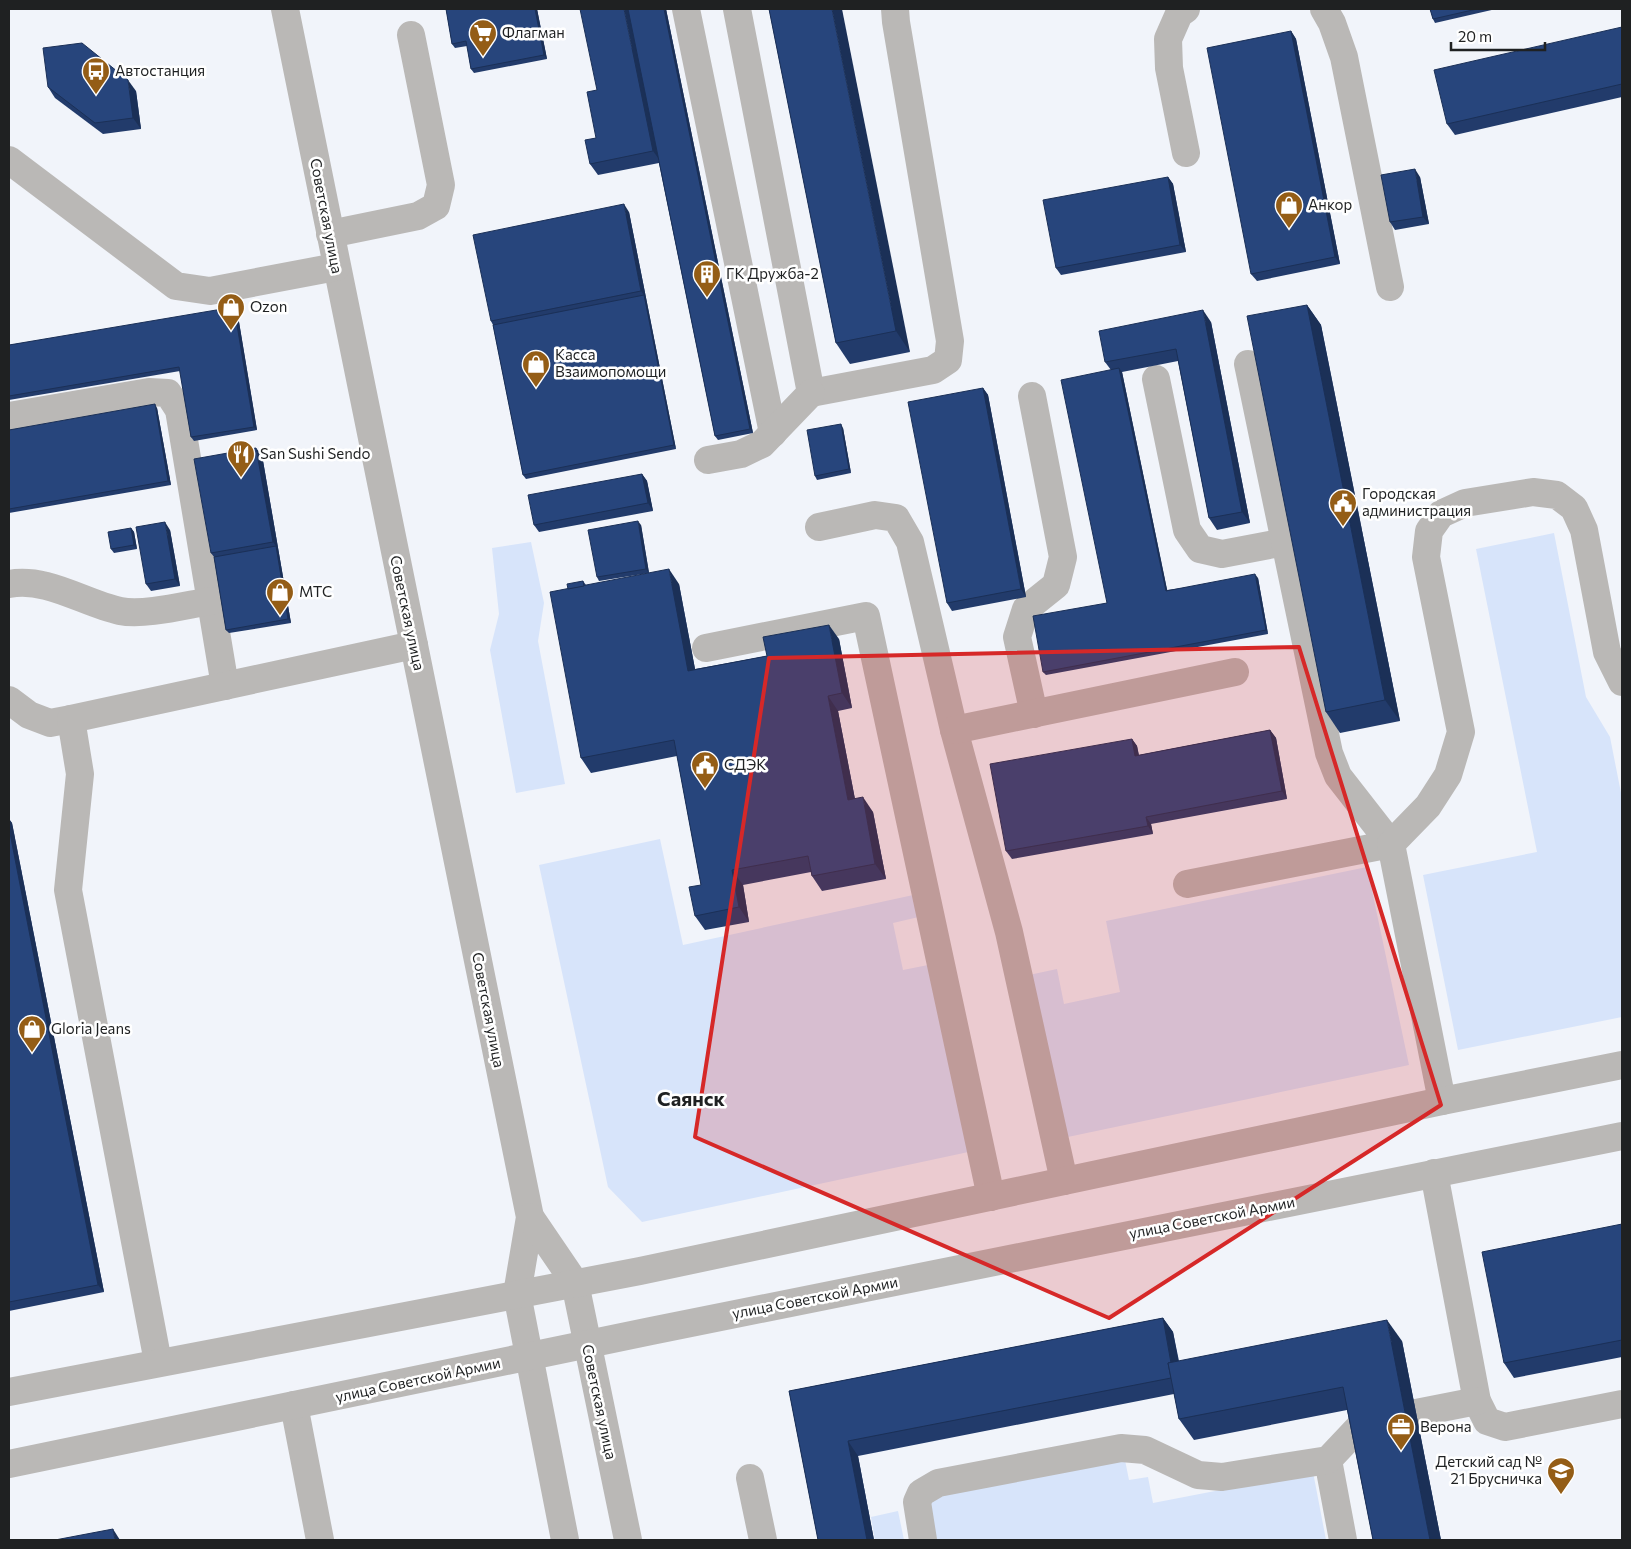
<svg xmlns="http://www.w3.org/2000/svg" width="1631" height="1549" font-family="Commissioner,sans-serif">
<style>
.green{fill:#d7e4fa}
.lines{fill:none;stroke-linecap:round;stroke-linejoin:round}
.minor{stroke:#bab8b6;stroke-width:28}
.wall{fill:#223b6b}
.shaded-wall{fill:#1b3057}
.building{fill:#27457c;stroke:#1b3057}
.marked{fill:#d62828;fill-opacity:0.2;stroke:#d62828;stroke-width:4;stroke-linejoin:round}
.labels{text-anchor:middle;stroke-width:5;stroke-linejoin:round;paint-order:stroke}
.poi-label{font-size:15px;fill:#1f2122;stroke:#fff;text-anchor:start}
.street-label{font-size:15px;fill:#1f2122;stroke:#fff}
.district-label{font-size:20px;font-weight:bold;fill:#1f2122;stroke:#fff}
</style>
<rect width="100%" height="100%" fill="#f1f4fa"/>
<g class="green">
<polygon points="1554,533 1586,697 1610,737 1622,798 1622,1017 1458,1050 1423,875 1537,852 1476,549"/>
<polygon points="531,542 544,603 538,641 565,784 516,793 490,650 499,614 492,548"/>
<polygon points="660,839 683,945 918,894 923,916 893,923 903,970 933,964 973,1151 642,1222 608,1187 539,865"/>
<polygon points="1367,867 1409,1065 1063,1138 1029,975 1057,969 1064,1004 1120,992 1106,921"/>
<polygon points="1124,1455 1129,1480 1148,1477 1153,1503 1313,1472 1326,1540 933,1540 926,1507 941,1490"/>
<polygon points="898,1511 904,1540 875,1540 871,1517"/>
</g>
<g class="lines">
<g class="minor">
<polyline points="285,9 530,1217 517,1294 565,1540"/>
<polyline points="686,9 773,433"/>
<polyline points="737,9 811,393 933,370 948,360 950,341 896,22 895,9"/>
<polyline points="1324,9 1332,23 1344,57 1390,287"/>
<polyline points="1186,153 1169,68 1168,39 1179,14 1186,9"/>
<polyline points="9,160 176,286 210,291 336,267"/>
<polyline points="330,234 418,216 436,206 441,185 411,35"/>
<polyline points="1156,379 1187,530 1200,549 1222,554 1285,542"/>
<polyline points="1032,396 1063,557 1056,585 1026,609 1017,637 1034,714"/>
<polyline points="9,416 149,392 168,393 179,410 225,686"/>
<polyline points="708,460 741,454 762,444 811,393"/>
<polyline points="819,527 875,515 896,518 910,542 954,730 1009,932 1064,1181"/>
<path d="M9,584C48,577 83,603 120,611C144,616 186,605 211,601"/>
<polyline points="706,648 866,616 991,1197"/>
<polyline points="9,700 29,715 50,723 71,719"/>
<polyline points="954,730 1235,672"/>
<polyline points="1187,884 1391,844 1338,776 1329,753 1248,364"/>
<polyline points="1442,1101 1391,844 1428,806 1448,775 1461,732 1426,557 1429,531 1441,514 1465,503 1533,492 1557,495 1574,508 1584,530 1607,652 1622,682"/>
<polyline points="1434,1173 1477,1401 1487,1421 1505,1427 1622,1404"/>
<polyline points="530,1217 575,1283 628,1540"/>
<polyline points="158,1362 68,890 80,774 71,719 414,645"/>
<polyline points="9,1392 640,1271 1442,1101 1622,1065"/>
<polyline points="294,1405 320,1540"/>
<polyline points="1416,1413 1477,1401"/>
<polyline points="1328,1460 1343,1540"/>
<polyline points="9,1464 651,1331 1622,1136"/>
<polyline points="750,1478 763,1540"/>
<polyline points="923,1540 917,1502 921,1493 938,1483 1121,1448 1145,1450 1198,1475 1222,1477 1328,1460 1361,1425"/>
</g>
</g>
<g class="wall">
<polygon points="446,9 537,9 547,59 474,73 471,69 467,46 455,48 452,44"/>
<polygon points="666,9 753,433 718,440 715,436 659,163 598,175 590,164 596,138 597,90"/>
<polygon points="769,9 910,352 850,364 836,343"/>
<polygon points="1430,9 1496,9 1435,23 1433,19"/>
<polygon points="1622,27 1622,97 1455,135 1447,124"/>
<polygon points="1291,31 1296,39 1340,264 1257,281 1251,274"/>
<polygon points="48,87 136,91 141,129 103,134 55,98"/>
<polygon points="1168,177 1173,184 1186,252 1061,275 1056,268"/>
<polygon points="1420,177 1429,224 1395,230 1390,222"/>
<polygon points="629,212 676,449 526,479 523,475 493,325 491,321"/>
<polygon points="1307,305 1321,325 1400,721 1340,733 1326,712"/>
<polygon points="237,310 257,430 194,441 191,437 180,371 9,400 9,345"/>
<polygon points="1211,322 1250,523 1217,530 1209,518 1178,361 1122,372 1167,590 1258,578 1268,634 1046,675 1043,672 1107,603 1111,370 1105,362"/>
<polygon points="983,388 988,395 1026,597 952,611 947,603"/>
<polygon points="157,408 171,485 9,513 9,430"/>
<polygon points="843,428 851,473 817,480 815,476"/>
<polygon points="262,455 291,623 229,633 226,630 214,557 211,553"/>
<polygon points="642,474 647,481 653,511 539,532 534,525"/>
<polygon points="641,525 649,573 599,581 597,577"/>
<polygon points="131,528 134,532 137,549 114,553 111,549"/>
<polygon points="170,530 180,586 151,591 146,584"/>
<polygon points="583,581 586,585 679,584 695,669 767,656 839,639 852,708 838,711 855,799 873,812 886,879 822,891 812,876 811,872 743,885 749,922 705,930 695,916 701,885 677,756 591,773 581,758 568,589"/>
<polygon points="1270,730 1276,738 1287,799 1151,824 1153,834 1012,859 1006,851 1132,739 1137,746 1139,755"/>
<polygon points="9,819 12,823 104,1292 9,1311"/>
<polygon points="1622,1224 1622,1357 1514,1378 1504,1363"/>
<polygon points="1163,1318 1173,1332 1179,1361 1402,1341 1441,1540 1373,1540 1347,1410 1194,1440 1179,1419 1174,1394 858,1456 874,1540 818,1540 789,1391"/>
</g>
<g class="shaded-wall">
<polygon points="535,9 537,9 547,59 544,55"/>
<polygon points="624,9 630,9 661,162 653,151"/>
<polygon points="664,9 666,9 753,433 750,429"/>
<polygon points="832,9 842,9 910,352 896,331"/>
<polygon points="1291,31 1296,39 1340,264 1335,257"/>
<polygon points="128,80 136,91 141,129 133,118"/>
<polygon points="1415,169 1420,177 1429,224 1423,217"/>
<polygon points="1168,177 1173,184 1186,252 1180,245"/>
<polygon points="624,204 629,212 676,449 674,445 644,295 641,291"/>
<polygon points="1307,305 1321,325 1400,721 1385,700"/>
<polygon points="234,307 237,310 257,430 254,427"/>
<polygon points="1203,310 1211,322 1250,523 1242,512"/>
<polygon points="1119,368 1122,372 1168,594 1166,591"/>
<polygon points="983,388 988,395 1026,597 1021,589"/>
<polygon points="155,404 157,408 171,485 168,481"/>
<polygon points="841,424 843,428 851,473 849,469"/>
<polygon points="256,448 262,455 291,623 288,619 276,546 273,542"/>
<polygon points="642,474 647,481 653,511 648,503"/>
<polygon points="638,521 641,525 649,573 646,569"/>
<polygon points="165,522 170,530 180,586 175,579"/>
<polygon points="131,528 134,532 137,549 134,545"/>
<polygon points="669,569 679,584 698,685 688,671"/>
<polygon points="1255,574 1258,578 1268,634 1266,630"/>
<polygon points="829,625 839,639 852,708 842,693"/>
<polygon points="828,696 838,711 858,815 848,800"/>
<polygon points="1270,730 1276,738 1287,799 1282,791"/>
<polygon points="1132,739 1137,746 1140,763 1135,756"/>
<polygon points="863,797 873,812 886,879 875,864"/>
<polygon points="1146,817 1151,824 1153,834 1148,826"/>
<polygon points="9,819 12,823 104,1292 98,1285 9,828"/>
<polygon points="732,870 743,885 749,922 739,907"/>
<polygon points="1163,1318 1173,1332 1184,1392 1174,1377"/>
<polygon points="1387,1320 1402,1341 1441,1540 1430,1540"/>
<polygon points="848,1441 858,1456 874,1540 867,1540"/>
<polygon points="113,1529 120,1540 115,1540"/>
</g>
<g class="building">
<polygon points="446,9 535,9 544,55 471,69 466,41 452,44"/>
<polygon points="580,9 624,9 653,151 590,164 585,140 596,138 587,92 597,90"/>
<polygon points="628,9 664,9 750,429 715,436"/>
<polygon points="769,9 832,9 896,331 836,343"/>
<polygon points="1430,9 1477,9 1433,19"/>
<polygon points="1622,27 1622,84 1447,124 1434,70"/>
<polygon points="1291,31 1335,257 1251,274 1207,48"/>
<polygon points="82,43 128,80 133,118 95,123 48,87 43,48"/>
<polygon points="1415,169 1423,217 1390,222 1381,175"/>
<polygon points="1168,177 1180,245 1056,268 1043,200"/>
<polygon points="624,204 641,291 491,321 473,235"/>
<polygon points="644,295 674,445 523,475 493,325"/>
<polygon points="1307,305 1385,700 1326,712 1247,316"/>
<polygon points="234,307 254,427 191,437 179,367 9,396 9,345"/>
<polygon points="1203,310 1242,512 1209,518 1176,349 1105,362 1099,331"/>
<polygon points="1119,368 1166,591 1255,574 1266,630 1043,672 1033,616 1107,603 1061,380"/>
<polygon points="983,388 1021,589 947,603 908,402"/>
<polygon points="155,404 168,481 9,509 9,430"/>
<polygon points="841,424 849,469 815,476 807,430"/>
<polygon points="256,448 273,542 211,553 194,459"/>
<polygon points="642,474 648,503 534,525 528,495"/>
<polygon points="638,521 646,569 597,577 588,530"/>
<polygon points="165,522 175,579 146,584 136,527"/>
<polygon points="131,528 134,545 111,549 108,532"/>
<polygon points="276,546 288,619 226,630 214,557"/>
<polygon points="669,569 688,671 767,656 763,637 829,625 842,693 828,696 848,800 863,797 875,864 812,876 808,856 732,870 739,907 695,916 689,887 701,885 674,740 581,758 550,592"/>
<polygon points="583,581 584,586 568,589 567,584"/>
<polygon points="1270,730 1282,791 1146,817 1148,826 1006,851 990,764 1132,739 1135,756"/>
<polygon points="9,828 98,1285 9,1302"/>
<polygon points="1622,1224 1622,1340 1504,1363 1482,1252"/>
<polygon points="1163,1318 1171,1363 1168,1363 1171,1378 848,1441 867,1540 818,1540 789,1391"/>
<polygon points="1387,1320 1430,1540 1373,1540 1343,1387 1179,1419 1168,1363"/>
<polygon points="113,1529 115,1540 55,1540"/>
</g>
<path class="marked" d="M1299,647L1441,1105L1109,1318L695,1137L769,658Z"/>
<defs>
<g id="supermarket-pin" transform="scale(1.4375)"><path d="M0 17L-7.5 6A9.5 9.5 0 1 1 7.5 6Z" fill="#945d16" stroke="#fff"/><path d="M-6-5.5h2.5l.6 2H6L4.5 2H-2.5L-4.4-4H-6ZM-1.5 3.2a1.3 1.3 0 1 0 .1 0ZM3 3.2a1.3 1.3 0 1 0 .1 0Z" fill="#fff"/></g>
<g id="bus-pin" transform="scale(1.4375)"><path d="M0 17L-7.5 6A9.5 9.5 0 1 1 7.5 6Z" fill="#945d16" stroke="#fff"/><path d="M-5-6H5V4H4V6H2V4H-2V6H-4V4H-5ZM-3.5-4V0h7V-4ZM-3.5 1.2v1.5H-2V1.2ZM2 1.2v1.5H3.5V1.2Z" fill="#fff"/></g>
<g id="shop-pin" transform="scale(1.4375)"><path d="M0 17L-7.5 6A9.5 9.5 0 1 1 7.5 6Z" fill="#945d16" stroke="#fff"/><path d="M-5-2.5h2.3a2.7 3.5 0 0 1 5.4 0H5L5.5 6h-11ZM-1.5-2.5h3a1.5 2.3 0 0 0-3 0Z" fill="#fff"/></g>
<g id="building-pin" transform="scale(1.4375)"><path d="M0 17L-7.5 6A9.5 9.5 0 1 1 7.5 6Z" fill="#945d16" stroke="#fff"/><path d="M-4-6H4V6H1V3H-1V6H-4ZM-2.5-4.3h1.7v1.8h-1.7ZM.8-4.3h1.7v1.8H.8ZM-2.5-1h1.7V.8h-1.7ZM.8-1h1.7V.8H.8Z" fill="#fff"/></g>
<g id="restaurant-pin" transform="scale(1.4375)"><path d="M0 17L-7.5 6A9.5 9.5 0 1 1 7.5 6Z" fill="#945d16" stroke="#fff"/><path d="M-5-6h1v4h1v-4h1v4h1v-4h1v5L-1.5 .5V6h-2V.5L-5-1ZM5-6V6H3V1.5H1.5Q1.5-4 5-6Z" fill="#fff"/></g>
<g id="civic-pin" transform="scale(1.4375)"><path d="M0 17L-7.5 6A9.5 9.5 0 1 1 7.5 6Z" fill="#945d16" stroke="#fff"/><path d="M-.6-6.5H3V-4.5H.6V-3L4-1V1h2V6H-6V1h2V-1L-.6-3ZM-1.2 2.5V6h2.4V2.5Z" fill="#fff"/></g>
<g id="office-pin" transform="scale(1.4375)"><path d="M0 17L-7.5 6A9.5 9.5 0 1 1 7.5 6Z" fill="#945d16" stroke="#fff"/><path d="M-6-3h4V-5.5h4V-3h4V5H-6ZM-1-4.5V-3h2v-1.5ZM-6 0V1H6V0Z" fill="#fff"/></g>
<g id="school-pin" transform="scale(1.4375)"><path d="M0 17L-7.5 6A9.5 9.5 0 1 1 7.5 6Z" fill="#945d16" stroke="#fff"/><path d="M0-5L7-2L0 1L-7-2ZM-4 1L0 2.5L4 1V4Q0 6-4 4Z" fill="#fff"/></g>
</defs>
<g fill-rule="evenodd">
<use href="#supermarket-pin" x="483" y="33"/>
<use href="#bus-pin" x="96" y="71"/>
<use href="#shop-pin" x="1289" y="205"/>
<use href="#building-pin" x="707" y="274"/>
<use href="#shop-pin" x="231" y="307"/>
<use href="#shop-pin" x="536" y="364"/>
<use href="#restaurant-pin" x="241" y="454"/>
<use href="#civic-pin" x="1343" y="503"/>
<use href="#shop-pin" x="280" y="592"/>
<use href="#civic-pin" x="705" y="765"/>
<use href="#shop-pin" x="32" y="1029"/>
<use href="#office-pin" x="1401" y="1427"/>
<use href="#school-pin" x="1561" y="1471"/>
</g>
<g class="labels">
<g class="poi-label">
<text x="502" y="38">Флагман</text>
<text x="115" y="76">Автостанция</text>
<text x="1308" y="210">Анкор</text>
<text x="726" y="279">ГК Дружба-2</text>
<text x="250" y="312">Ozon</text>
<text x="555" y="360">Касса<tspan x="555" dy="17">Взаимопомощи</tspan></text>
<text x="260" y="459">San Sushi Sendo</text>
<text x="1362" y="499">Городская<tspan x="1362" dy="17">администрация</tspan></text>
<text x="299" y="597">МТС</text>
<text x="724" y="770">СДЭК</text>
<text x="51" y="1034">Gloria Jeans</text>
<text x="1420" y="1432">Верона</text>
<text x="1542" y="1467" text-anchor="end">Детский сад №<tspan x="1542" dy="17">21 Брусничка</tspan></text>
</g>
<g class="street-label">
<text transform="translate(326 216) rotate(79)" y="5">Советская улица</text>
<text transform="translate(407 613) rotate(78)" y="5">Советская улица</text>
<text transform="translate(488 1010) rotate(79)" y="5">Советская улица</text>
<text transform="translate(1212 1218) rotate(-11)" y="5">улица Советской Армии</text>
<text transform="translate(815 1298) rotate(-11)" y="5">улица Советской Армии</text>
<text transform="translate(418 1380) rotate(-12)" y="5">улица Советской Армии</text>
<text transform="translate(599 1402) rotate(78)" y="5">Советская улица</text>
</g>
<g class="district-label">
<text x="691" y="1106">Саянск</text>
</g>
</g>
<rect width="1631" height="1549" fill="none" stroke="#1f2122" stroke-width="20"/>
<path d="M1451 42v8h94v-8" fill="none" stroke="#1f2122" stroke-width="2.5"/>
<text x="1458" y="42" font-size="15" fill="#1f2122" stroke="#ffffff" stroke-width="4" paint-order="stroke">20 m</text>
</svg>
